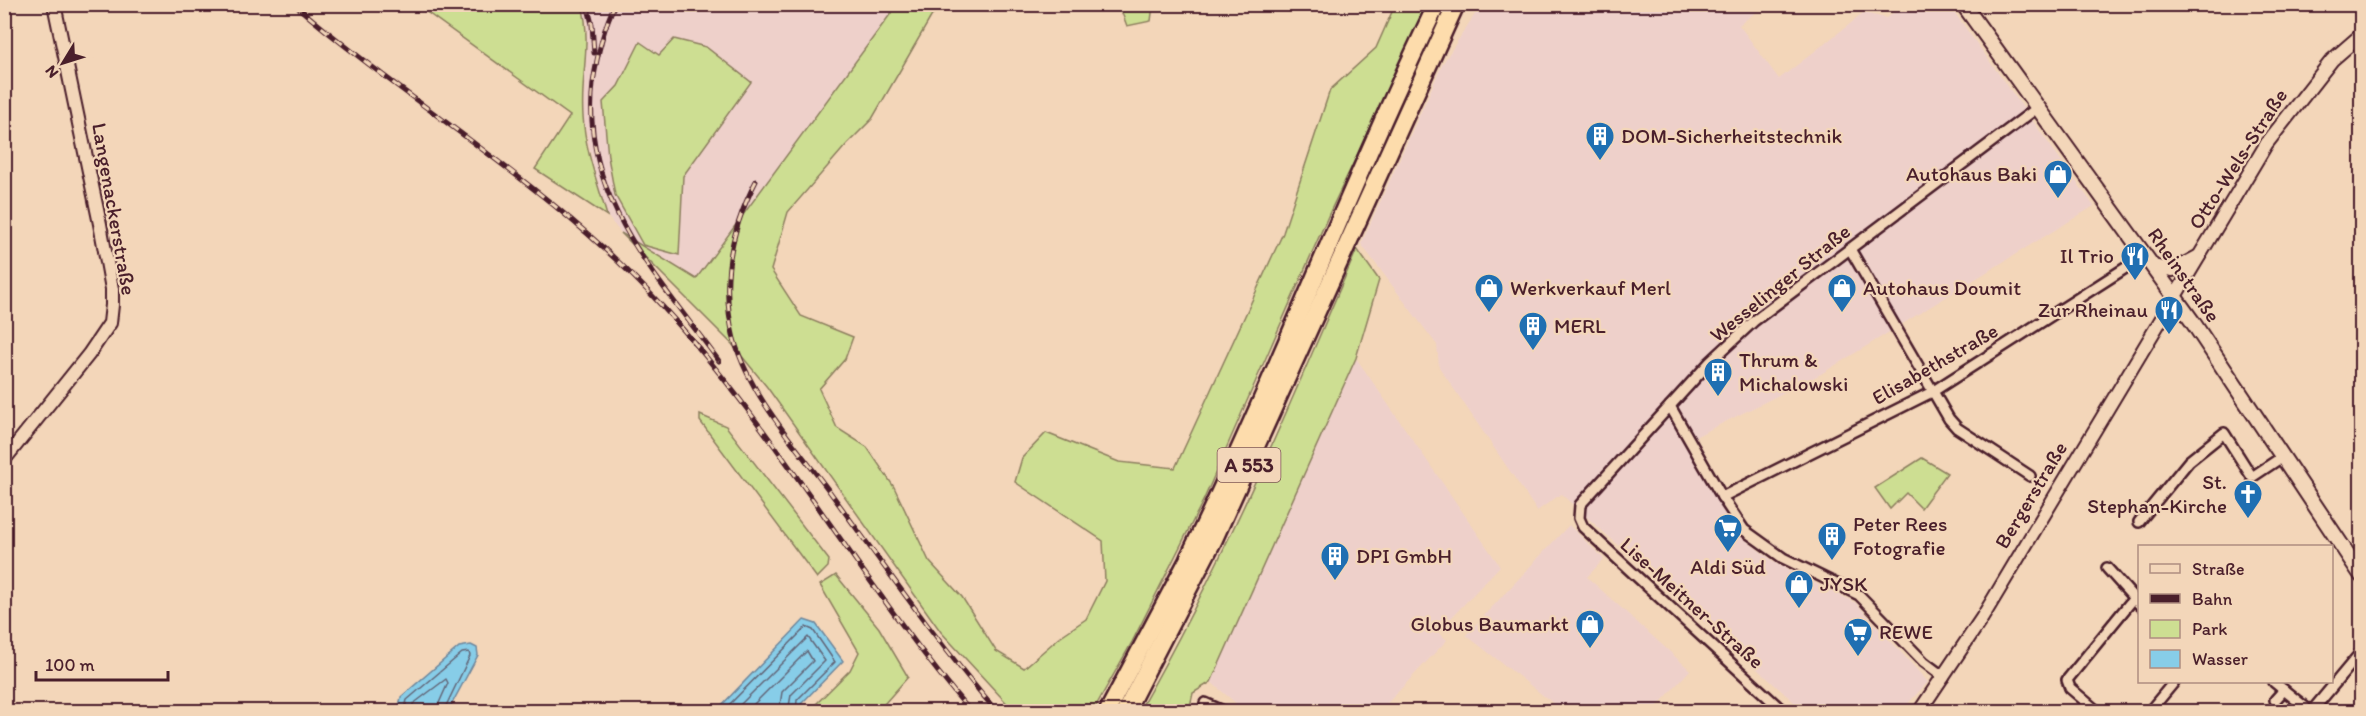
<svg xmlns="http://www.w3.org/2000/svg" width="2366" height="716" font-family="Itim,sans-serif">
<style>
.built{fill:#eed0ca}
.green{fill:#cdde92;stroke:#8c7e5e;stroke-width:1.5}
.water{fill:#87cde8;stroke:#6f879c;stroke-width:1.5}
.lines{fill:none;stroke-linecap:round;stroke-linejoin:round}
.shore{stroke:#626577;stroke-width:1.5}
.minor-casing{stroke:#4a1f2b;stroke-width:14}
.tertiary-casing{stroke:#4a1f2b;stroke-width:16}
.secondary-casing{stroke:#4a1f2b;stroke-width:18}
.trunk-casing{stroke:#4a1f2b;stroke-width:20}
.motorway-casing{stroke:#4a1f2b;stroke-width:21}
.minor{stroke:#f3d6b9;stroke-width:9}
.tertiary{stroke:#f3d6b9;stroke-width:12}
.secondary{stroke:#f3d6b9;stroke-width:14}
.trunk{stroke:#fddcac;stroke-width:15}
.motorway{stroke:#fddcac;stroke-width:16}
.rail-casing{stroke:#4a1f2b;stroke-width:5}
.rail{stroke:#f3d6b9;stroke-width:3;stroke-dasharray:9;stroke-linecap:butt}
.labels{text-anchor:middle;stroke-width:4.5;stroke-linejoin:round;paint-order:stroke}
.shield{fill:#f3d6b9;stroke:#7d5656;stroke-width:1.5}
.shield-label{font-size:20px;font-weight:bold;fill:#4a1f2b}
.poi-label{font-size:21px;fill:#4a1f2b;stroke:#f3d6b9;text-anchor:start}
.street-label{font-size:21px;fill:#4a1f2b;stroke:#f3d6b9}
</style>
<rect width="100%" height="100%" fill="#f3d6b9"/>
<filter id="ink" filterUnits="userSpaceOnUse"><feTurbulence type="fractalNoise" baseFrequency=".0167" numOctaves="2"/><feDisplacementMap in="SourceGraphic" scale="12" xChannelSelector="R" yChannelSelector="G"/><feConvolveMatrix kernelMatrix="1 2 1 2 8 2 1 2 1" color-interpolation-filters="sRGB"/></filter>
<g filter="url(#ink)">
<g class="built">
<polygon points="582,5 897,5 696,279 621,233 607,216 593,166 583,116 587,24"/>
<polygon points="1481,5 1765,5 1739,25 1779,79 1864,13 1886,18 1904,5 1949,5 2094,206 1821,374 1683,443 1743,538 1777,564 1856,603 1928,682 1901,711 1804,711 1561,494 1537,511 1439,367 1437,345 1361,244 1443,63"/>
<polygon points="1356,358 1500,566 1438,632 1447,640 1380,711 1245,711 1211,682"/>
<polygon points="1569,525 1604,559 1587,577 1690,670 1653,711 1563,711 1466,635"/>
</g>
<g class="green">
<path d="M417,5H582C592,43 580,78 583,116C585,150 598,184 607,216L535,169L570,116Z"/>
<polygon points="897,5 938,5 872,119 847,144 788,212 771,270 801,316 853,337 845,359 819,389 837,428 867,447 894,487 929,561 962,597 996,651 1024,668 1061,636 1086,619 1105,581 1103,541 1015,482 1022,458 1046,433 1119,462 1175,468 1283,233 1330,90 1376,48 1395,5 1429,5 1329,214 1204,499 1132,642 1093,711 1014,711 941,632 767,387 732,344 621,233 696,279"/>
<polygon points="1119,5 1153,5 1151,21 1127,26"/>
<polygon points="674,39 706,47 751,82 683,176 679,255 643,245 615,195 608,157 603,102 618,86 640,42 659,55"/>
<path d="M1357,249L1379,280L1356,358L1211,682L1193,693L1189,711H1139C1223,564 1290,405 1357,249Z"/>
<polygon points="700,415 726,426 829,560 828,567 817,578 700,421"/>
<polygon points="1922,458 1947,473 1921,508 1906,493 1890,509 1875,488"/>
<polygon points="836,575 879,628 908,677 878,711 813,712 811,709 850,670 859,652 820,585"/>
</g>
<g class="water">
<polygon points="804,620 816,624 843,661 801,704 802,711 716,711"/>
<polygon points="471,645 477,648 478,655 448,711 398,711 401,697 459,647"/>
</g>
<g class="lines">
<g class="shore">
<polyline points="404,712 407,700 462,653 469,652 470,656 443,712"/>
<polyline points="412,712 413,704 446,679 448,683 435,712"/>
<polyline points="722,712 806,627 813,630 835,662 797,700 796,712"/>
<polyline points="733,712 808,637 825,661 791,695 788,712"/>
<polyline points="746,712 807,651 813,661 782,692 779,712"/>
</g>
<g class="minor-casing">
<g id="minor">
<polyline points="1850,249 1949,419 1957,428 2030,476"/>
<polyline points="1670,406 1722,497 1744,530 1783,558 1859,595 1924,662 1944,677"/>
<polyline points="1722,497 1932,392 2127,267"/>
<polyline points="2139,522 2189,461 2224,433 2252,477 2282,457"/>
<polyline points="2107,568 2140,605"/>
<polyline points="2274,682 2311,712"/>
<polyline points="2275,700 2284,690"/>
<polyline points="1205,703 1225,712"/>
<polyline points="1784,712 1583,527 1579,518 1580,505 1710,362 1754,321 2037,108"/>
<polyline points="2098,712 2070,688 2067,680 2134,598"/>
<polyline points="2149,712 2174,682"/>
<polyline points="2311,712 2362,651"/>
</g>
</g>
<g class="tertiary-casing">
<g id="tertiary">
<polyline points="2152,266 2173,270 2199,256"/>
<polyline points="4,460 89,354 110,323 112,305 112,289 100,224 54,4"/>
<polyline points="1919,712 1982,618 2267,143 2332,60 2362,34"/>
</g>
</g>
<g class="secondary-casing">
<polyline id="secondary" points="1963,4 2192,321 2362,576"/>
</g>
<g class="trunk-casing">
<polyline id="trunk" points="1107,712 1189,557"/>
</g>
<g class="motorway-casing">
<g id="motorway">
<path d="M1189,557C1278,375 1349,186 1437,4"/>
<polyline points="1125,712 1214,539 1456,4"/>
</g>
</g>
<use href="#minor" class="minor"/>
<use href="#tertiary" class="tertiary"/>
<use href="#secondary" class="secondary"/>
<use href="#trunk" class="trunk"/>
<use href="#motorway" class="motorway"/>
<g class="rail-casing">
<g id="rail">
<path d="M294,4C414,107 555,189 662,306C777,431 861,583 971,712"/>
<polyline points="587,4 592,24 594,53"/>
<path d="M615,4C603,29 597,56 593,83C580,197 656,275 719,361"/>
<path d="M756,181C730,231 720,284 734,339C750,396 795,445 830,492C884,566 937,642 997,712"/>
</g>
</g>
<use href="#rail" class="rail"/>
</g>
</g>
<defs>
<g id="building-pin" transform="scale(1.5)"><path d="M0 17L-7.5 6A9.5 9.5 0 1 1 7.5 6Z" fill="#1f6fb2" stroke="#f3d6b9"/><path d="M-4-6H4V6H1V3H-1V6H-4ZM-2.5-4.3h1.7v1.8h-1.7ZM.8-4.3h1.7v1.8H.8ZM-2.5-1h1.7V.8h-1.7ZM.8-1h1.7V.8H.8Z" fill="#fff"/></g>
<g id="shop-pin" transform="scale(1.5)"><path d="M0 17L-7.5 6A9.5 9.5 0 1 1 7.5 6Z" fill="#1f6fb2" stroke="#f3d6b9"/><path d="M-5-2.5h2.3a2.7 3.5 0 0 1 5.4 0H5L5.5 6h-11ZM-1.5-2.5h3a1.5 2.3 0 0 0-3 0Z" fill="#fff"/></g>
<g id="restaurant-pin" transform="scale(1.5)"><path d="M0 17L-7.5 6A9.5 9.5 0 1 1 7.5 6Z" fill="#1f6fb2" stroke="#f3d6b9"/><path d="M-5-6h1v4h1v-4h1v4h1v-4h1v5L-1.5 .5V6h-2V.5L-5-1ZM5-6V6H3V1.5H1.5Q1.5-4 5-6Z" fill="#fff"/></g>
<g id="church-pin" transform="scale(1.5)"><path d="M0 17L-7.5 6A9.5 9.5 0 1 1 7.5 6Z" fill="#1f6fb2" stroke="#f3d6b9"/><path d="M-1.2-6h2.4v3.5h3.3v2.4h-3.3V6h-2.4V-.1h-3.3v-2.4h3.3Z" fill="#fff"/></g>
<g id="supermarket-pin" transform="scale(1.5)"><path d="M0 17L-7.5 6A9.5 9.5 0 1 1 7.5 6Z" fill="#1f6fb2" stroke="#f3d6b9"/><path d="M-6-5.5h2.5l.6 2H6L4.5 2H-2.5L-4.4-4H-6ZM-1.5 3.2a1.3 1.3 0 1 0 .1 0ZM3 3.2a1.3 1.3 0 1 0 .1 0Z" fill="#fff"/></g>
</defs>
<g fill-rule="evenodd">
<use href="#building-pin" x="1600" y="136"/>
<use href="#shop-pin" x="2058" y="174"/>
<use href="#restaurant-pin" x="2135" y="256"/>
<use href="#shop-pin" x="1489" y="288"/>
<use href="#shop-pin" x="1842" y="288"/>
<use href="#restaurant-pin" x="2169" y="310"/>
<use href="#building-pin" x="1533" y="326"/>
<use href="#building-pin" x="1718" y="372"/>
<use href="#church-pin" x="2248" y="494"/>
<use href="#supermarket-pin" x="1728" y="528"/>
<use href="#building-pin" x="1832" y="536"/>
<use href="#building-pin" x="1335" y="556"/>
<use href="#shop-pin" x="1799" y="584"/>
<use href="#shop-pin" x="1590" y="624"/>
<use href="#supermarket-pin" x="1858" y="632"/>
</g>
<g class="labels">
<rect class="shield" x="1217.5" y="448" width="63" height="34" rx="4.5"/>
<g class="shield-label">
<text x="1249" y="472">A 553</text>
</g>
<g class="poi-label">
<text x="1621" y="143">DOM-Sicherheitstechnik</text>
<text x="2037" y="181" text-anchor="end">Autohaus Baki</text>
<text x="2114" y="263" text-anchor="end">Il Trio</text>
<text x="1510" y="295">Werkverkauf Merl</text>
<text x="1863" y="295">Autohaus Doumit</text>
<text x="2148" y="317" text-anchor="end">Zur Rheinau</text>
<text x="1554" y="333">MERL</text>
<text x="1739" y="367">Thrum &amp;<tspan x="1739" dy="24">Michalowski</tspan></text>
<text x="2227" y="489" text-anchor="end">St.<tspan x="2227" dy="24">Stephan-Kirche</tspan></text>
<text x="1853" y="531">Peter Rees<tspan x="1853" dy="24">Fotografie</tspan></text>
<text x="1356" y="563">DPI GmbH</text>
<text x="1728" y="574" text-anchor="middle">Aldi Süd</text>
<text x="1820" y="591">JYSK</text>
<text x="1569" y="631" text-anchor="end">Globus Baumarkt</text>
<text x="1879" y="639">REWE</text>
</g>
<g class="street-label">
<text transform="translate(2238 159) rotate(-57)" y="7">Otto-Wels-Straße</text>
<text transform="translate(114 209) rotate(80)" y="7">Langenackerstraße</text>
<text transform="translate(2184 275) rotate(55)" y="7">Rheinstraße</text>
<text transform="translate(1780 283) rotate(-39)" y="7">Wesselinger Straße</text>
<text transform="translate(1935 364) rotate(-30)" y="7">Elisabethstraße</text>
<text transform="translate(2031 495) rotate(-59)" y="7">Bergerstraße</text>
<text transform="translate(1692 603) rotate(42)" y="7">Lise-Meitner-Straße</text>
</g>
</g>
<rect width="2366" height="716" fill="none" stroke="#f3d6b9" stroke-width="24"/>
<rect x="12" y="12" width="2342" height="692" fill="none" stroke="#4a1f2b" stroke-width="2" filter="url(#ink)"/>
<rect x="2138" y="545" width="195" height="138" fill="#f3d6b9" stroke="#af8d80" stroke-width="1.5"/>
<rect x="2150" y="564" width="30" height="9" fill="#f3d6b9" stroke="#af8d80" stroke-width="1.5"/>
<text x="2192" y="575" font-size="18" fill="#4a1f2b">Straße</text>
<rect x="2150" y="594" width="30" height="9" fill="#4a1f2b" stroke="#af8d80" stroke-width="1.5"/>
<text x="2192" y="605" font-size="18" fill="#4a1f2b">Bahn</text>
<rect x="2150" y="620" width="30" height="18" fill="#cdde92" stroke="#af8d80" stroke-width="1.5"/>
<text x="2192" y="635" font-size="18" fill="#4a1f2b">Park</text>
<rect x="2150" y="650" width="30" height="18" fill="#87cde8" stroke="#af8d80" stroke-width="1.5"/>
<text x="2192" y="665" font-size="18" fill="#4a1f2b">Wasser</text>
<g transform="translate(63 63) rotate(232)" stroke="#f3d6b9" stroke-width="4.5" paint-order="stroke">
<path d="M0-4.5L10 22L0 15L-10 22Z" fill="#4a1f2b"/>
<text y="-9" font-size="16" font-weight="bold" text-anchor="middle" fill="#4a1f2b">N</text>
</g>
<path d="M36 671v9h132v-9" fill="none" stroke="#4a1f2b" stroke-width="3"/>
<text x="45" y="671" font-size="18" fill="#4a1f2b" stroke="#f3d6b9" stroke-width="4.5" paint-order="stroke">100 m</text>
</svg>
